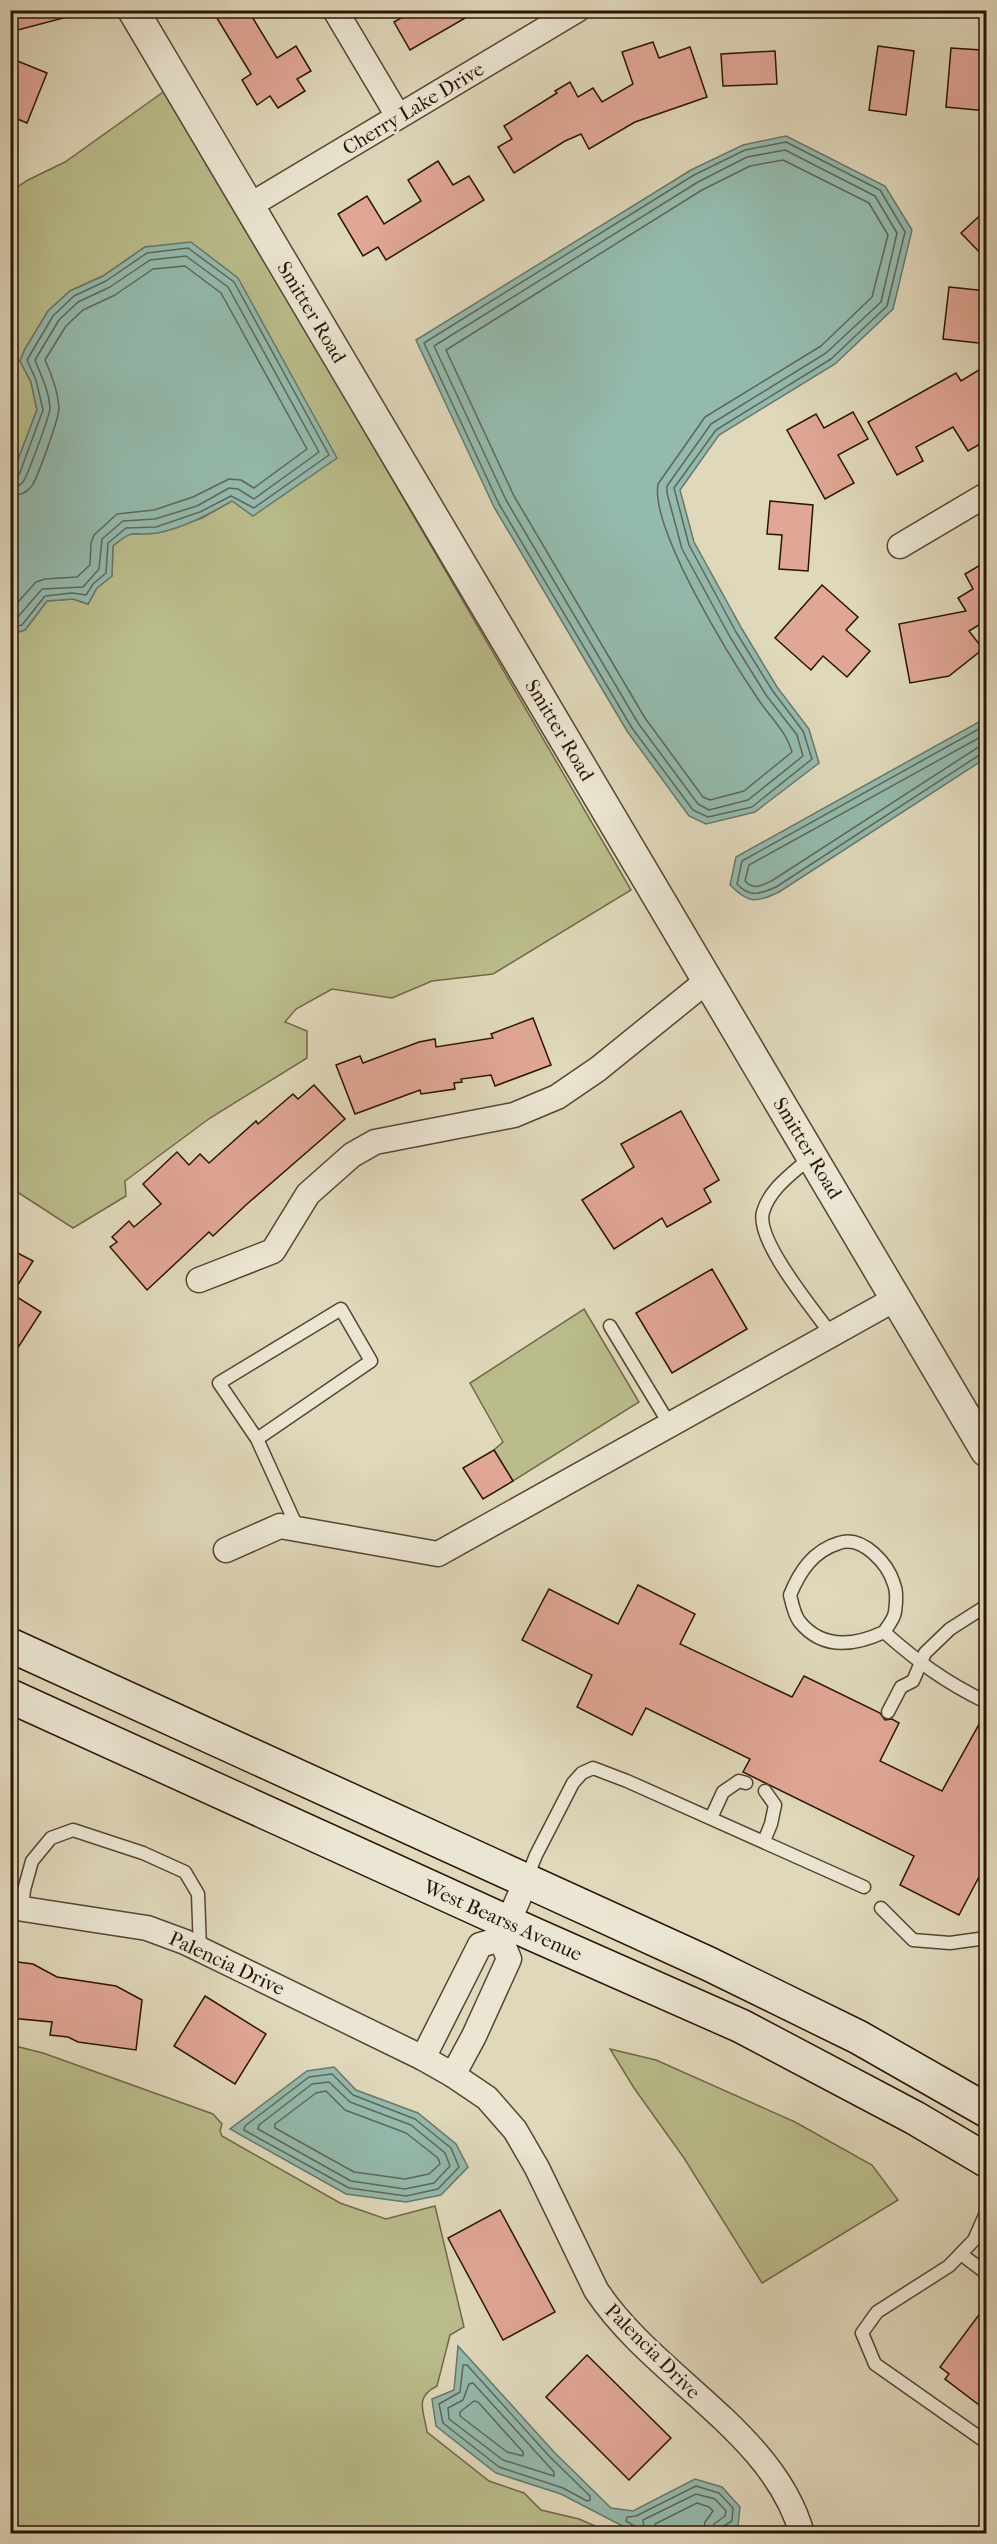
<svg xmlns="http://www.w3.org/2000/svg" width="997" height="2544" font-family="'IM FELL French Canon',serif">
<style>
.green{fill:#babc8b;stroke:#726848;stroke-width:1.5}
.water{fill:#94baad;stroke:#6a776a;stroke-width:1.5}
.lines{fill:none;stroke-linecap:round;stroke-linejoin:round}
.shore{stroke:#606659;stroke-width:1.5}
.building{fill:#e1a796;stroke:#2b1305;stroke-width:1.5}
.service-casing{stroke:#584432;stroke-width:15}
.minor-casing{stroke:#584432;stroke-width:27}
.tertiary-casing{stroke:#584432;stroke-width:33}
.secondary-casing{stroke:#2b1305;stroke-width:36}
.service{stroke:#ebe6d3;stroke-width:12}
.minor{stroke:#ebe6d3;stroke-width:24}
.tertiary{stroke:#ebe6d3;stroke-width:30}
.secondary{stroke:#ebe6d3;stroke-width:33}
.labels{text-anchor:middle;stroke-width:6;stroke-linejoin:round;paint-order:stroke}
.street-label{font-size:20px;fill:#2b1305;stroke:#ebe6d3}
</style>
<rect width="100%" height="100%" fill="#e0d8bb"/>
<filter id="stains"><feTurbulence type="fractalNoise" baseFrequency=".00333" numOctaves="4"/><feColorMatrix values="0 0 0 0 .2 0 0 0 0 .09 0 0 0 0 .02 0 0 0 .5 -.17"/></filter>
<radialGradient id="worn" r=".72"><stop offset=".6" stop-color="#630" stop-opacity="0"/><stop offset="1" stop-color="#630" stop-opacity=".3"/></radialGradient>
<g class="green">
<polygon points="166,90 631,890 493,974 432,981 392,998 332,989 296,1009 285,1022 307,1031 307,1058 210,1118 125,1181 126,1196 73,1228 11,1188 11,634 25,630 47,601 73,599 88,604 97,588 112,576 113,546 128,534 157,533 202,518 232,501 145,247 103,276 70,291 48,311 25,349 20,361 31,382 37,410 11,478 10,192 28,180 65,162"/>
<polygon points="584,1309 639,1402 513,1481 494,1450 503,1442 470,1383"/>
<path d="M11,2045L43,2053L213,2114L222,2124L220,2131L222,2136L340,2203L386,2219L435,2206L464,2327L450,2335L437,2386C414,2397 424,2411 427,2432L489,2481L524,2493L541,2510L579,2519L611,2533H11Z"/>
<polygon points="610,2049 656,2060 795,2122 872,2165 898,2200 762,2283 684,2158 634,2088"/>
</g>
<g class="water">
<polygon points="786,136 885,186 912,230 893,309 835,364 719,435 680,490 694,542 742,629 777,687 809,729 819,763 755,812 706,824 689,816 627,731 494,507 416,340 691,170 743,145"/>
<path d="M191,242L238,278L337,458L253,516L232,501C209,514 184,528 157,533C132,537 135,527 113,546L112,576L97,588L88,604L73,599L47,601L25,630L11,634V478L37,410L31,382L20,361L25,349L48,311L70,291L103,276L145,247Z"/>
<path d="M986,718V758L779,892C756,903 749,904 730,885L736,857Z"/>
<polygon points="334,2067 356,2090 418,2113 456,2144 468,2167 441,2195 406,2202 346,2194 230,2129 307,2071"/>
<polygon points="458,2346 554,2452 611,2508 633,2511 695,2479 722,2487 740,2507 738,2526 720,2533 634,2532 561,2494 496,2473 436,2426 432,2399 454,2390"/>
</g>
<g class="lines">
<g class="shore">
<polygon points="786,142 880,190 905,232 887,306 831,359 716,430 674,488 689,545 736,632 772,690 803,731 812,759 752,807 708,817 693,810 632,728 499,504 424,343 694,175 745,150"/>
<polygon points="785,150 875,196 897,233 881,302 826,353 711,424 667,486 667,493 682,549 730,637 766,695 797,735 803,756 748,800 709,810 698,804 638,723 506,500 434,346 698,182 747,157"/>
<path d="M783,160L869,203L888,235L872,297L821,346L705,417L658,484C650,529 731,659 758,699C770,717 786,731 792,752L744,791L710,800L703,797L645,718L514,496L446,350L702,190L750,166Z"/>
<polyline points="10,479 19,475 43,410 36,380 27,360 53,316 74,296 106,281 147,253 188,248 234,282 329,455 254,508 231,496 200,512 156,527 126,528 108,543 106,573 93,584 86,595 72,593 45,596 22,625 10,628"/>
<path d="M10,487C15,487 20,486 23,482C27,477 50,415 50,408C49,390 41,376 35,360L59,320L78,302L110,287L150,260L186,256L228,287L319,452L254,499L238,489L229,488L197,506L155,519L123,521L102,539L99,569L83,587L42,589L17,618L10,620"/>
<path d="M10,496C19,496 26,493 31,487C37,480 59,418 59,408C58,391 52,375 45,360L66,326L83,310L115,295L153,269L185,266L221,293L307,449L254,488L241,480L229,479L193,497L154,510L117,514L94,535L91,543L90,565L77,577L45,579L36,582L10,611"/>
<path d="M986,725L742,861L737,884C750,898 760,894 776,887L981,754L986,753"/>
<path d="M986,734L749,865L745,881C754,891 763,885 773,880L977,748L986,746"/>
<polygon points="332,2074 353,2095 415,2119 451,2148 459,2167 438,2189 406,2196 349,2188 244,2130 245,2126 309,2077"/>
<polygon points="329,2082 350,2102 411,2125 445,2153 450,2166 434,2183 405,2189 351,2181 258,2129 259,2125 312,2084"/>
<polygon points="326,2091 345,2110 406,2133 438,2158 440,2164 429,2174 405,2179 354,2172 275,2128 275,2124 316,2093"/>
<polygon points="463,2365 467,2365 549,2456 590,2496 590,2500 587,2501 563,2488 499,2467 443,2423 439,2404 460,2392"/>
<polygon points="473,2383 554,2472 554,2476 503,2460 449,2419 448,2408 463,2400 469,2384"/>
<polygon points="474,2401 478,2402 523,2452 523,2456 507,2452 460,2416 460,2412"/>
<polyline points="637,2534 636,2527 626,2521 627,2517 636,2516 696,2486 719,2493 733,2508 732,2521 722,2527 720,2534"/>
<polyline points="645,2534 643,2520 696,2494 715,2499 726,2511 725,2516 714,2524 712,2534"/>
<polyline points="654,2534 655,2524 697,2503 709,2507 713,2511 705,2522 703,2534"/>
</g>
</g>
<g class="building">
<polygon points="10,10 70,10 71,16 10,32"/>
<polygon points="212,10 248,10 277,58 296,46 311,71 297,79 305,91 278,108 270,96 257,105 242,80 251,74"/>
<polygon points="414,10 479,10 410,50 394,22"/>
<polygon points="653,42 659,58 690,47 707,97 635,122 589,149 581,134 565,141 514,173 498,147 512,139 504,126 557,93 555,91 570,82 578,97 593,88 602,102 633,84 622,52"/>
<polygon points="878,46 914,51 906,115 869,110"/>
<polygon points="951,48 981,50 980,65 987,66 987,111 946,107"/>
<polygon points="775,51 777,84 723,86 721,54"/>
<polygon points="10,58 47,73 27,123 10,116"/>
<polygon points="438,161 453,185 469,176 484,200 386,260 378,247 363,256 338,214 367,196 384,224 421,201 408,180"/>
<polygon points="987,209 987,260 961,233"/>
<polygon points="949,287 987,291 987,344 943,339"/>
<polygon points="987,365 987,440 968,451 953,427 916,447 923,461 897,475 868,422 956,373 961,381"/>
<polygon points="853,412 868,439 838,455 854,483 825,499 787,430 816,414 824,428"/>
<polygon points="770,501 813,505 808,571 779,569 782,535 767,534"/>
<polygon points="987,561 987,620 969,631 983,649 949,676 910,683 899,624 966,611 958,598 973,589 965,574"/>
<polygon points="822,585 858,617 846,630 870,651 847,677 823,656 811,670 775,638"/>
<polygon points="533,1018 551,1065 495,1086 491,1075 461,1079 462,1082 454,1083 455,1089 421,1094 420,1090 355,1114 336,1065 360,1056 363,1063 419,1042 435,1039 436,1047 493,1038 491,1034"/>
<polygon points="314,1085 345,1119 247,1204 213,1236 209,1232 147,1290 110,1247 117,1242 112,1237 129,1221 134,1227 161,1204 143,1184 177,1152 189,1165 200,1154 209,1163 256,1121 258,1124 293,1094 298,1099"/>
<polygon points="681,1111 719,1180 704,1189 711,1202 667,1227 662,1218 614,1249 582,1200 634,1167 621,1144"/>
<polygon points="10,1249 33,1261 12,1294 41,1312 10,1360"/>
<polygon points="712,1269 747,1329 672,1373 636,1313"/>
<polygon points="494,1450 513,1481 483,1499 463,1468"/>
<polygon points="638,1585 695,1614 680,1644 792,1697 804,1676 880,1713 885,1720 892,1719 899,1723 880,1761 942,1791 987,1710 987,1879 980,1875 959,1915 900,1885 914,1856 743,1772 750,1759 646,1708 632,1735 577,1707 592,1675 522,1640 549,1589 618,1624"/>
<polygon points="10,1961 33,1964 57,1977 116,1986 142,2000 136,2050 78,2042 68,2037 50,2035 52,2022 10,2018"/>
<polygon points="205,1996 266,2034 235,2084 174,2046"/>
<polygon points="500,2210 555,2312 503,2340 448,2238"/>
<polygon points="987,2304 987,2411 945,2379 949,2374 940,2367"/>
<polygon points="587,2355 671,2438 629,2480 546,2397"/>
</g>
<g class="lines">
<g class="service-casing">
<g id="service">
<path d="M811,1157C793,1173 770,1188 763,1212C755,1240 814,1310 831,1334"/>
<polyline points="610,1326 670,1425"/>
<polyline points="257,1439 219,1383 341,1309 371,1361 257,1439 298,1529"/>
<path d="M884,1632C854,1646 822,1650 799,1621C794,1614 792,1603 790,1595C800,1571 813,1551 839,1543C863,1535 888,1564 894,1584C897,1591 896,1605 895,1612C894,1619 888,1626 884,1632C918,1662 945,1682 986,1702"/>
<polyline points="888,1712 901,1687 913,1681 925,1653 950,1629 986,1606"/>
<polyline points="711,1818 723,1792 739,1781 746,1783"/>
<polyline points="764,1841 771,1824 775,1805 765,1791"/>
<polyline points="526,1880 536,1855 573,1783 582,1773 593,1768 627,1781 864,1887"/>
<polyline points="881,1908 913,1940 950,1943 986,1938"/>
<polyline points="22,1909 24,1890 32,1861 51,1838 73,1830 143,1853 185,1872 198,1894 200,1949"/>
<polyline points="986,2213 974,2240 949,2266 877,2312 862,2333 875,2364 986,2442"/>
<polyline points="961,2254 986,2273"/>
</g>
</g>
<g class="minor-casing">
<g id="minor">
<polyline points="335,10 398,116"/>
<polyline points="249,206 577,10"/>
<polyline points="900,546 986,495"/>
<polyline points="199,1280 273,1251 308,1194 352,1155 375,1142 514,1115 557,1097 598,1069 708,980"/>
<polyline points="226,1550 280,1526 438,1554 897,1298"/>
<path d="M17,1908L147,1928L185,1942L423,2058L453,2075L487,2098L515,2130L537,2168L596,2290C653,2377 774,2432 802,2534"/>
<polyline points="423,2058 480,1945 501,1939"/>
<polyline points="453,2075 474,2036 509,1959 501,1939 526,1881"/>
</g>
</g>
<g class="tertiary-casing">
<polyline id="tertiary" points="133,10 986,1451"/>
</g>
<g class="secondary-casing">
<g id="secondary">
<polyline points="10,1645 709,1964 858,2037 986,2110"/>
<polyline points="10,1696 533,1934 741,2026 915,2118 986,2160"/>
</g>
</g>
<use href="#service" class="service"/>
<use href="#minor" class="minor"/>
<use href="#tertiary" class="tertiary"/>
<use href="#secondary" class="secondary"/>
</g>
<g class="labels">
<g class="street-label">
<text transform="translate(413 108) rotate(-31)" y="7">Cherry Lake Drive</text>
<text transform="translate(312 312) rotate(59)" y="7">Smitter Road</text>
<text transform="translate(560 730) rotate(59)" y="7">Smitter Road</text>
<text transform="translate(808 1148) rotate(59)" y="7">Smitter Road</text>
<text transform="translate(503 1920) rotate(24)" y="7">West Bearss Avenue</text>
<text transform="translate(227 1963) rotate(25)" y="7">Palencia Drive</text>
<text transform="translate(653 2351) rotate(45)" y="7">Palencia Drive</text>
</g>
</g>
<rect width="997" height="2544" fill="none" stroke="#e0d8bb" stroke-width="36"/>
<rect x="12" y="12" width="973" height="2520" fill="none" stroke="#2b1305" stroke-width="3"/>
<rect x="18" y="18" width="961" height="2508" fill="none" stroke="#2b1305" stroke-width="1.5"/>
<rect width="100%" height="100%" filter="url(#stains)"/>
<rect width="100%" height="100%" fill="url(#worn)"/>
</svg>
